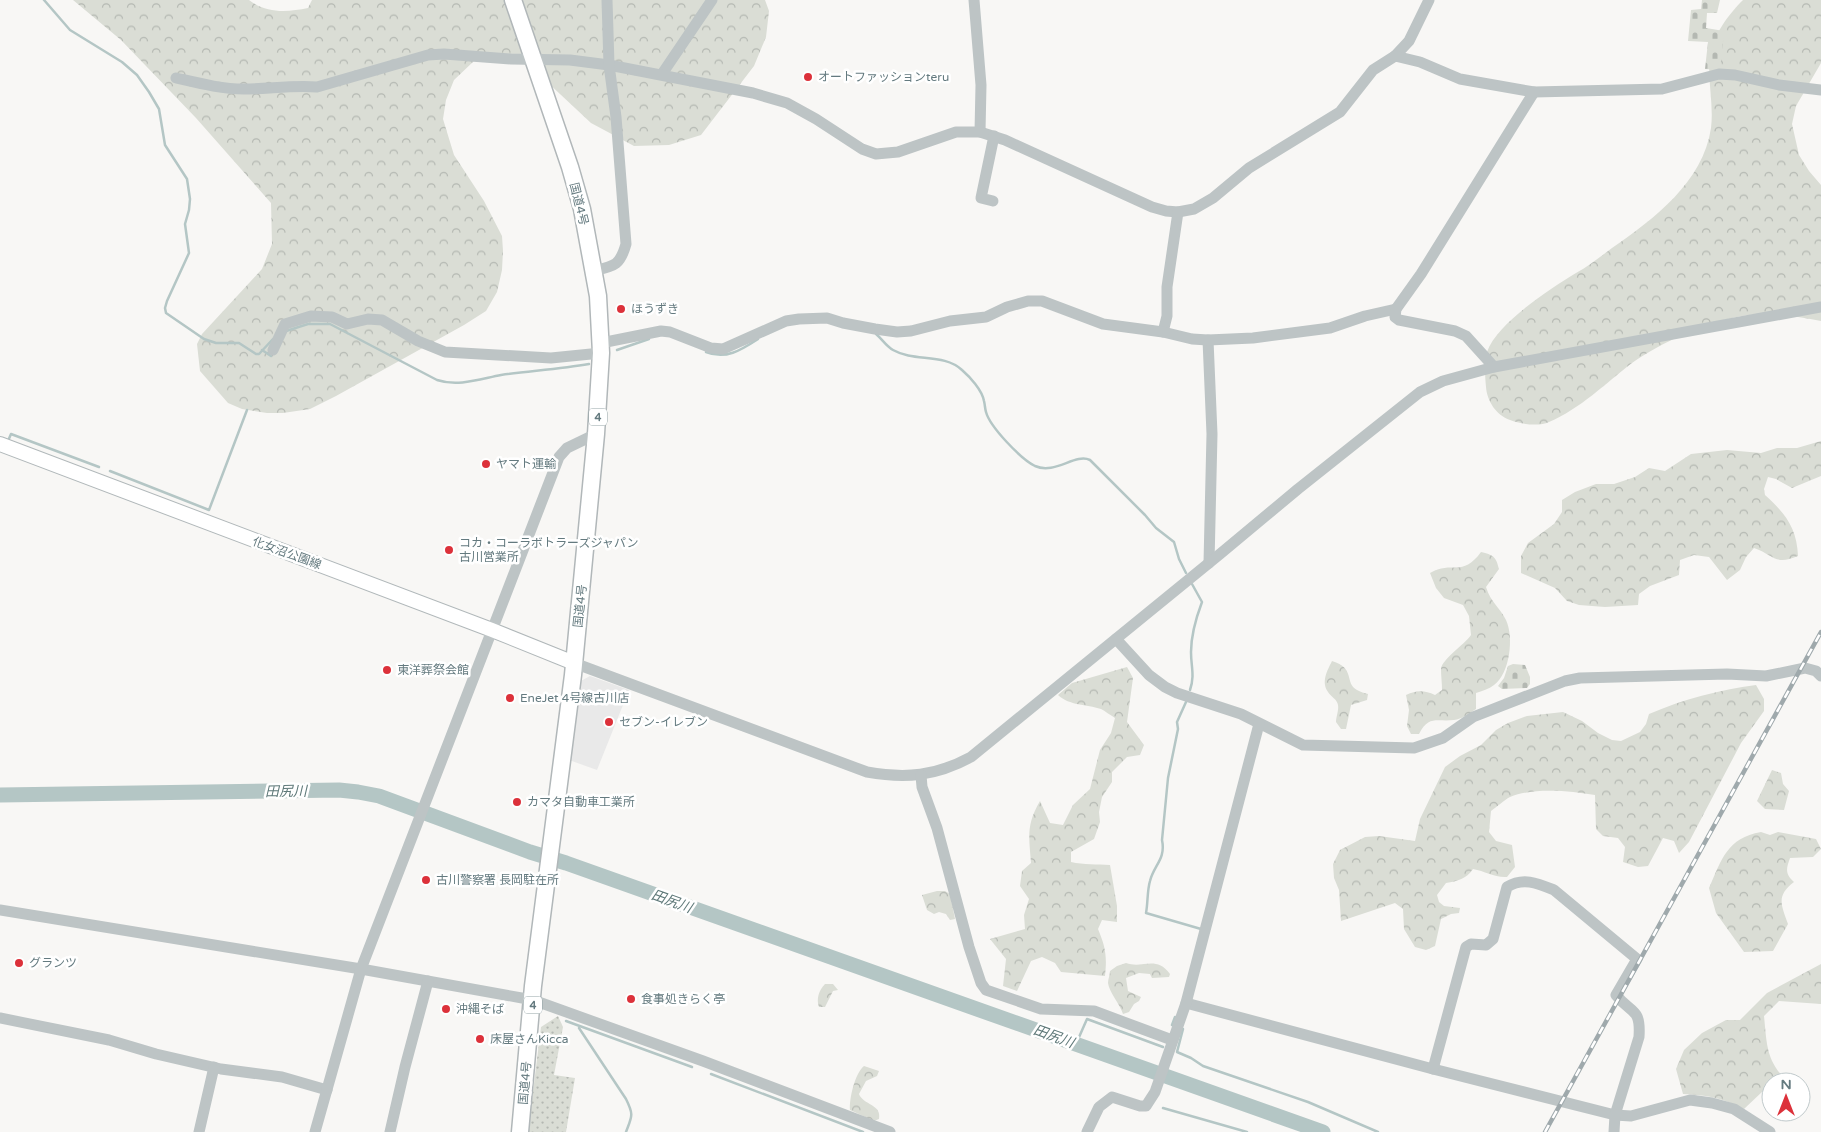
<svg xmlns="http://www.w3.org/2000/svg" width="1821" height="1132" font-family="'Varela Round','Noto Sans JP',sans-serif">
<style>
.built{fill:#e9e9e9}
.grass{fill:url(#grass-dots)}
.forest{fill:url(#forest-crowns)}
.cemetery{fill:url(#cemetery-stones)}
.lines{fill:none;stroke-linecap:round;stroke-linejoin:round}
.stream{stroke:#b4c6c5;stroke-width:2.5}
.river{stroke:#b4c6c5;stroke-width:15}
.major-casing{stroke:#b1b8ba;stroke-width:16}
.highway-casing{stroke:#b1b7b9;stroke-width:19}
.minor{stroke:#bdc4c5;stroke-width:11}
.major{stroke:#fff;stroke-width:14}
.highway{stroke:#fff;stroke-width:16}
.rail-casing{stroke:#9fa9ac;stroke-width:4.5}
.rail{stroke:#fff;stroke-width:2.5;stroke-dasharray:8;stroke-linecap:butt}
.poi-dot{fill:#dc313a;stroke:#fff;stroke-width:2}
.labels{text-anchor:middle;stroke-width:5;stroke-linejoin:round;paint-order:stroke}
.shield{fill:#fff;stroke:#92a2a5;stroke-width:1}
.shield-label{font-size:11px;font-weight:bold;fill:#647a7f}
.poi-label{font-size:12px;fill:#647a7f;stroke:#fff;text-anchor:start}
.street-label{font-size:12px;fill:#647a7f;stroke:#fff}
.water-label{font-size:14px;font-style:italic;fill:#5f7979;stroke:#fff}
</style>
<defs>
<pattern id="grass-dots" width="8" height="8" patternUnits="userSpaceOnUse" patternTransform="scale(1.25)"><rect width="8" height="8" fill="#daddd5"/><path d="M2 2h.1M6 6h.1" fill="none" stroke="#b4b8b2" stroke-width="1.8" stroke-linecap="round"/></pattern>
<pattern id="forest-crowns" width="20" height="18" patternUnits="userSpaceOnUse" patternTransform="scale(1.25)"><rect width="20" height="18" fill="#daddd5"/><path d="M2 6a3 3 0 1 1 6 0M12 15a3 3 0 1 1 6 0" fill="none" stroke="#b4b8b2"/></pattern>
<pattern id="cemetery-stones" width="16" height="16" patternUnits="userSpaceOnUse" patternTransform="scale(1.25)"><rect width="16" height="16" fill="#daddd5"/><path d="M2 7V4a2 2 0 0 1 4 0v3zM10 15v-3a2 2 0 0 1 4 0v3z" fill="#b4b8b2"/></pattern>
</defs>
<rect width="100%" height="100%" fill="#f8f7f5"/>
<polygon class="built" points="590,676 629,690 597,770 569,760 579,682"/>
<polygon class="grass" points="558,1016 563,1027 554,1075 575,1078 566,1132 528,1132 541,1027"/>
<g class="forest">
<path d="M73,0H249C267,14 288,12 308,8L312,0H765L769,11L766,37L754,66L701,135L669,145L634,146L591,123L545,80L523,63L474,61L454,80L446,100L443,119L454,155L484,201L502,236L503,251L502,270L497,292L486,311L464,325L336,396L310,409L283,413H267L242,409L228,403L200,371L197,344L202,334L262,269L272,244L271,203L196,118L121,40Z"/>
<path d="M1743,0H1821V63L1796,106L1792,124L1799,155L1809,171L1821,185V321C1795,316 1768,311 1742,316C1708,321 1660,343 1632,363C1606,383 1580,409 1549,422C1539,427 1520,424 1510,420C1496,415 1487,401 1486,387C1485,376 1484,362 1487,352C1497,323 1550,289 1576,273C1589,266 1600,257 1612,248C1654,219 1703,182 1711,128C1714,104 1707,80 1710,57C1713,35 1728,15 1743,0Z"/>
<path d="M1821,441V476L1792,488L1776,479L1768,477L1764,489L1765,495C1785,513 1797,528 1798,556C1775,566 1774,555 1754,548L1746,557L1740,570L1727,580L1709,557L1694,555L1680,560L1679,575L1650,586L1639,594L1638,605L1605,607L1579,605L1567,601L1555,588L1521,573V556L1528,543L1554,524L1562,512V500L1575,492L1596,484H1614L1635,477L1649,468L1665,471L1691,454L1727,450L1761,453L1777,448H1797Z"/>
<path d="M1481,552C1493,555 1496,556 1499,569L1486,587C1491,603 1499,606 1506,620C1514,637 1510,673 1494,685C1489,689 1482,691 1476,693V709C1469,714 1462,719 1454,720C1436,722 1429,715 1419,734H1411L1407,726L1409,710L1406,695C1417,690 1424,690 1435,695L1442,690C1442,683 1441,676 1441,669C1442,659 1464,645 1471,635L1469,616L1463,605L1444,598L1436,588L1430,573C1452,560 1462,578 1481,552Z"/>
<path d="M1332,661C1356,668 1344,683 1357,690C1360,692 1365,693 1368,694L1367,700L1351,705L1346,729H1341L1336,722C1336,717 1339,710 1338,705C1337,699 1331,697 1328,692C1321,682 1327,671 1332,661Z"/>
<path d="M1127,667L1133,678L1127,722L1144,745L1140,755L1127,757L1112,772V782L1102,797L1099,812L1100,822L1094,839L1071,852V862C1084,865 1097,864 1110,865L1117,906V922L1102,920L1098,929C1106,948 1107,957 1105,976L1061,972L1055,963L1042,957L1031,961L1017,991L1003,986L1006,959L990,939L1025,929L1024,915L1029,899L1020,886L1022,871L1031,863C1029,837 1026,825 1040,801L1050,823L1063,825L1073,805L1090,789L1100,750L1111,733L1115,718C1110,715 1105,711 1101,709C1086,704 1070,706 1058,695L1072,683Z"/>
<path d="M1756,685L1764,699V711L1741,743L1689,842L1679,853L1674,841L1663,838L1648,866L1638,867L1623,862L1625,847L1618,838L1603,836L1596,829L1595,795C1570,791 1535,787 1510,797C1504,800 1497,807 1491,811L1489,832L1496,841L1512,845L1515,867L1507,877C1495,878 1485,871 1473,869C1466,879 1458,881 1446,883L1437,895L1439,902L1444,906L1460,908L1459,913L1451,914L1441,919L1435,946L1426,950L1415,947L1404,929L1403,909L1395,903L1341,921L1339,890L1334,878L1333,864L1340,850L1365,837L1379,836L1415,841L1420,819L1445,767L1460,756L1481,745L1496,730L1508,723L1527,716L1563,712L1582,721L1598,733L1612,740L1621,741L1640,732L1646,724L1649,714C1684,699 1719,690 1756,685Z"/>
<polygon points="1772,770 1781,773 1783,784 1789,791 1784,810 1765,809 1757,801"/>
<path d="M1761,832L1770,835L1778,832L1816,839L1821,849L1813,857L1790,858C1786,869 1785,874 1794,882C1776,896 1781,904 1788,924L1773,951L1744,952L1716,913L1709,888C1722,859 1727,838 1761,832Z"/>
<polygon points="937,891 945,891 950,894 955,919 950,920 946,914 939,912 934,914 927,910 922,895"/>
<path d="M1126,963C1143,969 1156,955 1170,974L1169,977L1152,978L1150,974L1139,973L1126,978L1128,991L1141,997L1139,1001L1134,1004L1129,1012L1123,1014C1120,1004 1109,992 1108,983C1108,979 1110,975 1110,971L1117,966Z"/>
<path d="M1821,964V1004L1779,1001L1764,1016C1767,1045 1766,1061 1788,1082H1771V1092L1763,1091L1744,1109C1723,1098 1707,1095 1683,1094L1676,1069L1684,1050L1702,1033L1726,1020H1740L1767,993Z"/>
<path d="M825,984H833L838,990L833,991L825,1007H819C816,999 819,990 825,984Z"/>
<path d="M864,1066L879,1071L877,1076L866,1081L859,1094C863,1105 882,1104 879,1119L874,1121L850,1110C849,1099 855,1073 864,1066Z"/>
</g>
<g class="cemetery">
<polygon points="1702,0 1720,0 1717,13 1707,13 1706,28 1724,31 1720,70 1705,69 1708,42 1688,41 1691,10 1701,9"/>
<polygon points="1513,664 1525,665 1530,677 1530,684 1527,688 1502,689 1498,686 1504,678 1508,666"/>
</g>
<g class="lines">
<g class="stream">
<polyline points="44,0 70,30 122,62 137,75 149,92 159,109 165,145 187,179 190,199 189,210 185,224 189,253 167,301 165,308 166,313 204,339 216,343 239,343 256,354 259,354 273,339"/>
<path d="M286,331L308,324H330L437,380C458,387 480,379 501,375C530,371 560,369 589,364"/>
<path d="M876,334C882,339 886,346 893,350C914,362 944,353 962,370C970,377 982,390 984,401C985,405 985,409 986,412C990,427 1021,459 1035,466C1055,475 1075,453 1090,460L1145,515L1156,528L1174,542L1179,559L1186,573"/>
<polyline points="262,350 271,356"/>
<polyline points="617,350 649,339"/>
<path d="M706,352C726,360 741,350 758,339"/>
<polyline points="6,440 8,441 11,434 99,467"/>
<polyline points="110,471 209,510 247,410"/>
<path d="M1190,690C1195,675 1191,667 1191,652C1191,634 1196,618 1202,602L1192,584"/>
<path d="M1186,702L1177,722L1178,729L1168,778L1162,840C1166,859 1154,865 1150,881C1147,891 1148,903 1146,913L1201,929V931"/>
<polyline points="566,1021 692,1067"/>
<polyline points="1172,1025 1175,1017"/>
<path d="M579,1028L626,1099C634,1115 632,1116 626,1132"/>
<polyline points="1182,1029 1183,1029 1177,1052 1191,1058 1203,1066 1308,1102 1378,1132"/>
<polyline points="1076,1044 1087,1019 1163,1047"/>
<polyline points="711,1074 863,1132"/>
<polyline points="1163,1108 1247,1132"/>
</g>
<polyline class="river" points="0,795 339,790 358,792 379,796 530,852 566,863 1323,1132"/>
<g class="major-casing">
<polyline id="major" points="0,444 492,630 574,663"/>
</g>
<g class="highway-casing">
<polyline id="highway" points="513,0 570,167 582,209 598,296 601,353 596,434 573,675 533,986 520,1132"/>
</g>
<g class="minor">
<polyline points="974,0 981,85 980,132"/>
<polyline points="1395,56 1409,41 1429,0"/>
<polyline points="662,74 712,0"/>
<path d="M176,78C198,83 221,89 244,89C268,89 293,85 317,87L428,55L444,54L511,59L570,60L609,65L753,93L787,103L816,119L862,149L876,154L898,152L956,132H980L1005,140L1152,207L1166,211L1178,212L1194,209L1213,198L1249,168L1340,112L1373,70L1395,56L1420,62L1460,79L1534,92L1662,89L1719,74L1735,75L1779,85L1821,90"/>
<polyline points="993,201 981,198 994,136"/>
<path d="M593,271C614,266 620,266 626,244L616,117L609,65L607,0"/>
<polyline points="1163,332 1167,316 1167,287 1178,212"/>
<polyline points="1208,340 1212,434 1209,563"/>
<polyline points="601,343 661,331 670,332 711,348 723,349 786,321 799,319 827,318 843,323 875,329 897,332 911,331 950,321 986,317 1007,307 1028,301 1042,301 1103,324 1163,332 1192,339 1208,340 1253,338 1330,328 1365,316 1396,309"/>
<polyline points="273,350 285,324 311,316 332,317 347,324 368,319 382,320 418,341 445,352 551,358 601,353"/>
<polyline points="1494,367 1466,336 1455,331 1399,320 1395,317 1396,309 1421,274 1534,92"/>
<polyline points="1116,639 1149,675 1165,687 1177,693 1241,714 1303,745 1414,748 1443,738 1473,717 1565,681 1580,678 1727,674 1766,676 1805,668 1816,671 1821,676"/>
<path d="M574,663L867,772C906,779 936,776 971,757L1220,554L1298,489L1420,392L1443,381L1494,367L1821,307"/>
<polyline points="921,775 922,787 937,828 969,947 981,983 986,990 1041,1009 1094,1011 1172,1040"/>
<polyline points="0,910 361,969 533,1000 703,1061 890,1132"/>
<polyline points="1186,1003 1433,1069 1615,1115 1631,1116 1690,1100 1712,1103 1734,1109 1770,1132"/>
<polyline points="0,1018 109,1040 156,1054 221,1069 282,1077 327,1090"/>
<path d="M1433,1069L1466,947L1471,944L1486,945L1493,939L1507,887C1523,877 1537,883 1554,890L1637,959L1616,995C1631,1014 1641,1007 1639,1037L1615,1115L1614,1132"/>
<polyline points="199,1132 214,1067"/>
<polyline points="315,1132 361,969 559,457 567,448 596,434"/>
<polyline points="390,1132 405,1067 428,981"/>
<polyline points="1087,1132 1099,1107 1112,1097 1140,1106 1146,1106 1155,1092 1186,1003 1259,724"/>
</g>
<use href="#major" class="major"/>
<use href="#highway" class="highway"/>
<g class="rail-casing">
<polyline id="rail" points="1545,1132 1821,632"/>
</g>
<use href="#rail" class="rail"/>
</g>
<g class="poi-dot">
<circle cx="808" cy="77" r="5"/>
<circle cx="621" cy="309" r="5"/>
<circle cx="486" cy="464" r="5"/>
<circle cx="449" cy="550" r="5"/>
<circle cx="387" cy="670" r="5"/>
<circle cx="510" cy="698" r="5"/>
<circle cx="609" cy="722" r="5"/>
<circle cx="517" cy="802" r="5"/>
<circle cx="426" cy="880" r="5"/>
<circle cx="19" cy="963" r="5"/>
<circle cx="631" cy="999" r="5"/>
<circle cx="446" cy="1009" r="5"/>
<circle cx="480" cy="1039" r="5"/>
</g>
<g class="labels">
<g class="shield">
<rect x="589" y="408.5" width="18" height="17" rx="4"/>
<rect x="524" y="996.5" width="18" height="17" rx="4"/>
</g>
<g class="shield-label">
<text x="598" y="421">4</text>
<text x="533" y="1009">4</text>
</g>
<g class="poi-label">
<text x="818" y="81">オートファッションteru</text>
<text x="631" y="313">ほうずき</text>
<text x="496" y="468">ヤマト運輸</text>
<text x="459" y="547">コカ・コーラボトラーズジャパン<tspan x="459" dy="14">古川営業所</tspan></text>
<text x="397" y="674">東洋葬祭会館</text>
<text x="520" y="702">EneJet 4号線古川店</text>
<text x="619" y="726">セブン-イレブン</text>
<text x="527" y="806">カマタ自動車工業所</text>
<text x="436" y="884">古川警察署 長岡駐在所</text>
<text x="29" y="967">グランツ</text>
<text x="641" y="1003">食事処きらく亭</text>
<text x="456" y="1013">沖縄そば</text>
<text x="490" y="1043">床屋さんKicca</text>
</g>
<g class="street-label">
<text transform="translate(579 204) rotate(76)" y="4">国道4号</text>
<text transform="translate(287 553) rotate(20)" y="4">化女沼公園線</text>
<text transform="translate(580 606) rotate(-84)" y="4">国道4号</text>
<text transform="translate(525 1083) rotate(-85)" y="4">国道4号</text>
</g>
<g class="water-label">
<text transform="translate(286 791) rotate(-1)" y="5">田尻川</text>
<text transform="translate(672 901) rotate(20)" y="5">田尻川</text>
<text transform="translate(1054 1036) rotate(20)" y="5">田尻川</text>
</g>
</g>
<g transform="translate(1786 1097)"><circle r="24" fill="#ffffff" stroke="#c1cacc"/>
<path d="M0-4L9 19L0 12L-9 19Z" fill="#dc313a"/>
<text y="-8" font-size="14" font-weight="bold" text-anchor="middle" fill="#647a7f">N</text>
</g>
</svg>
